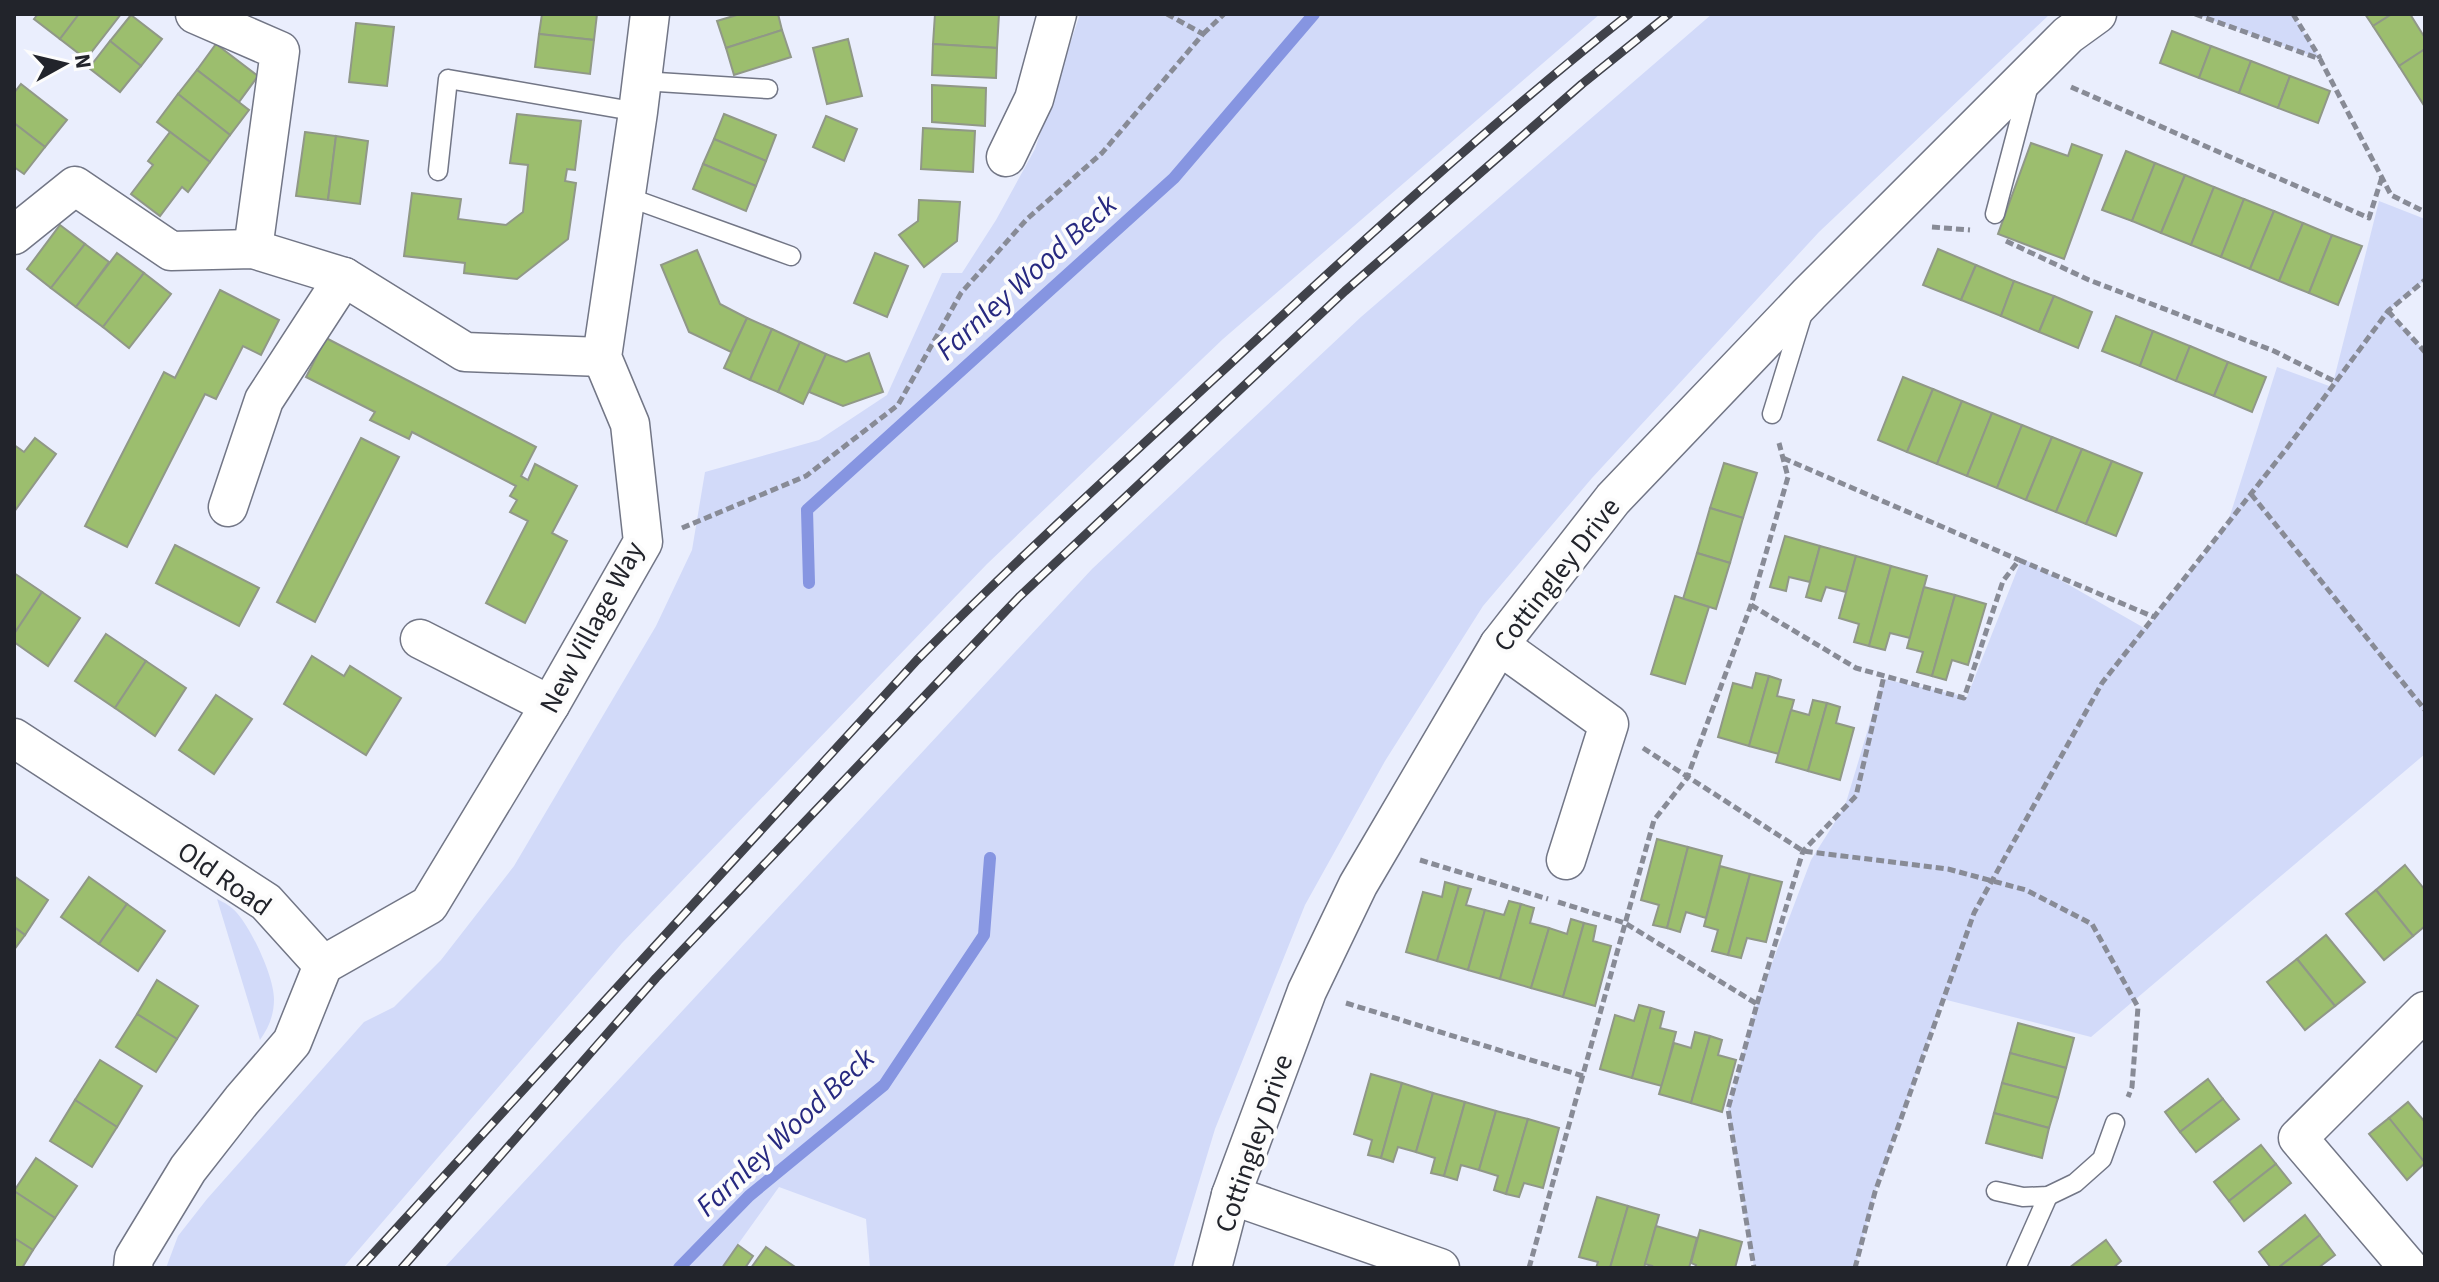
<svg xmlns="http://www.w3.org/2000/svg" width="2439" height="1282" font-family="'Source Sans 3',sans-serif">
<style>
.green{fill:#d2daf9}
.lines{fill:none;stroke-linecap:round;stroke-linejoin:round}
.stream{stroke:#8695e1;stroke-width:12}
.building{fill:#9cbe6e;stroke:#909887;stroke-width:2}
.lane-casing{stroke:#727686;stroke-width:21}
.street-casing{stroke:#727686;stroke-width:41}
.path{stroke:#888b96;stroke-width:5;stroke-dasharray:8 4;stroke-linecap:butt}
.lane{stroke:#fff;stroke-width:18}
.street{stroke:#fff;stroke-width:38}
.rail-casing{stroke:#40424a;stroke-width:9}
.rail{stroke:#fcfcfc;stroke-width:6;stroke-dasharray:18;stroke-linecap:butt}
.labels{text-anchor:middle;stroke-width:8;stroke-linejoin:round;paint-order:stroke}
.street-label{font-size:28px;fill:#22242b;stroke:#fcfcfc}
.water-label{font-size:30px;font-style:italic;fill:#272980;stroke:#fcfcfc}
</style>
<rect width="100%" height="100%" fill="#eaeefd"/>
<g class="green">
<polygon points="1080,14 1600,14 1223,339 987,564 622,943 343,1268 166,1268 178,1236 207,1199 364,1022 394,1007 441,960 514,866 656,626 692,550 705,472 819,440 887,395 942,273 962,273 996,220 1035,149"/>
<polygon points="1712,14 2050,14 1819,232 1592,478 1483,606 1385,761 1305,905 1215,1129 1173,1268 870,1268 866,1219 779,1187 721,1268 444,1268 1092,569 1361,317"/>
<polygon points="2195,14 2293,14 2320,59"/>
<polygon points="2379,201 2425,219 2425,280 2388,311 2425,352 2425,754 2091,1037 1943,999 1875,1192 1855,1268 1754,1268 1728,1109 1757,1003 1811,860 1845,806 1883,679 1967,697 2022,558 2146,629 2227,525 2277,367 2332,387"/>
<path d="M217,899C225,903 231,906 237,913C252,930 274,977 274,999C274,1015 269,1027 260,1040Z"/>
</g>
<g class="lines">
<g class="stream">
<polyline points="809,583 807,510 1174,178 1314,14"/>
<polyline points="679,1268 749,1196 884,1085 984,935 990,858"/>
</g>
</g>
<g class="building">
<polygon points="38,14 79,14 60,39 34,19"/>
<polygon points="79,14 121,14 86,59 60,39"/>
<polygon points="542,14 597,14 594,40 539,34"/>
<polygon points="740,14 778,14 782,30 726,48 717,21"/>
<polygon points="935,14 999,14 997,48 933,44"/>
<polygon points="2365,14 2392,14 2373,26"/>
<polygon points="2392,14 2410,14 2425,38 2425,49 2399,66 2373,26"/>
<polygon points="131,15 162,39 141,66 110,41"/>
<polygon points="356,23 394,27 387,86 349,82"/>
<polygon points="782,30 791,57 734,75 726,48"/>
<polygon points="2172,31 2211,46 2199,78 2160,63"/>
<polygon points="539,34 594,40 590,74 535,67"/>
<polygon points="848,39 862,96 827,104 813,48"/>
<polygon points="110,41 141,66 120,92 89,68"/>
<polygon points="216,44 258,76 239,102 197,70"/>
<polygon points="933,44 997,48 996,78 932,75"/>
<polygon points="2211,46 2251,61 2239,93 2199,78"/>
<polygon points="2425,49 2425,107 2399,66"/>
<polygon points="2251,61 2290,76 2278,108 2239,93"/>
<polygon points="197,70 249,110 230,135 178,94"/>
<polygon points="2290,76 2330,91 2318,123 2278,108"/>
<polygon points="21,84 67,120 45,147 14,123 14,93"/>
<polygon points="932,85 986,88 985,126 932,122"/>
<polygon points="178,94 230,135 210,162 157,122"/>
<polygon points="517,114 581,121 575,170 567,169 565,181 576,183 568,239 517,279 464,273 465,263 404,256 412,193 461,199 458,219 506,225 523,212 528,165 510,163"/>
<polygon points="724,114 776,135 766,161 714,139"/>
<polygon points="826,116 857,129 844,161 813,147"/>
<polygon points="14,123 45,147 24,174 14,167"/>
<polygon points="923,128 975,131 973,172 921,169"/>
<polygon points="170,132 210,162 188,192 182,187 160,216 131,194 153,165 148,161"/>
<polygon points="305,132 336,136 328,200 296,196"/>
<polygon points="336,136 368,141 360,204 328,200"/>
<polygon points="714,139 766,161 756,186 703,164"/>
<polygon points="2031,143 2068,156 2072,144 2102,155 2064,259 1998,234"/>
<polygon points="2126,151 2155,163 2132,221 2102,210"/>
<polygon points="2155,163 2185,175 2161,233 2132,221"/>
<polygon points="703,164 756,186 746,211 693,189"/>
<polygon points="2185,175 2214,187 2191,245 2161,233"/>
<polygon points="2214,187 2244,199 2221,257 2191,245"/>
<polygon points="2244,199 2274,211 2250,269 2221,257"/>
<polygon points="919,200 960,202 957,241 924,267 899,235 918,221"/>
<polygon points="2274,211 2303,223 2279,281 2250,269"/>
<polygon points="2303,223 2332,235 2309,293 2279,281"/>
<polygon points="60,225 85,244 51,288 27,269"/>
<polygon points="2332,235 2362,246 2338,305 2309,293"/>
<polygon points="85,244 109,262 76,307 51,288"/>
<polygon points="1938,249 1976,265 1961,300 1923,285"/>
<polygon points="697,250 720,304 747,318 731,352 689,332 661,265"/>
<polygon points="117,253 144,273 103,327 76,307"/>
<polygon points="875,253 908,266 887,317 854,303"/>
<polygon points="1976,265 2014,281 2001,316 1961,300"/>
<polygon points="144,273 171,294 129,348 103,327"/>
<polygon points="2014,281 2054,296 2039,332 2001,316"/>
<polygon points="220,290 279,320 261,355 243,346 216,399 205,394 127,547 85,526 164,372 175,378"/>
<polygon points="2054,296 2092,312 2078,348 2039,332"/>
<polygon points="2116,316 2153,331 2140,366 2102,351"/>
<polygon points="747,318 772,329 750,380 724,368"/>
<polygon points="772,329 800,342 778,392 750,380"/>
<polygon points="2153,331 2190,346 2176,381 2140,366"/>
<polygon points="326,338 536,447 521,476 528,480 535,464 577,486 552,533 567,541 525,623 486,603 528,521 510,512 517,500 510,496 516,486 412,432 409,439 370,420 375,412 306,377"/>
<polygon points="800,342 826,354 803,404 778,392"/>
<polygon points="2190,346 2228,362 2214,396 2176,381"/>
<polygon points="869,353 883,392 843,406 809,392 826,354 846,362"/>
<polygon points="2228,362 2266,377 2252,412 2214,396"/>
<polygon points="1903,377 1933,389 1907,452 1878,440"/>
<polygon points="1933,389 1962,401 1937,464 1907,452"/>
<polygon points="1962,401 1992,413 1967,476 1937,464"/>
<polygon points="1992,413 2022,425 1997,488 1967,476"/>
<polygon points="2022,425 2052,437 2026,500 1997,488"/>
<polygon points="2052,437 2082,449 2056,512 2026,500"/>
<polygon points="35,438 56,454 14,512 14,445 24,452"/>
<polygon points="361,438 399,457 315,622 277,602"/>
<polygon points="2082,449 2112,461 2086,524 2056,512"/>
<polygon points="2112,461 2142,473 2116,536 2086,524"/>
<polygon points="1724,463 1757,473 1743,518 1710,508"/>
<polygon points="1710,508 1743,518 1730,563 1697,553"/>
<polygon points="1785,536 1820,546 1810,582 1789,577 1786,591 1770,587"/>
<polygon points="175,545 259,588 239,626 156,583"/>
<polygon points="1820,546 1856,556 1846,592 1826,587 1821,601 1806,597"/>
<polygon points="1697,553 1730,563 1716,609 1683,599"/>
<polygon points="1856,556 1891,566 1869,646 1854,642 1859,624 1839,618"/>
<polygon points="1891,566 1927,576 1910,638 1890,633 1885,650 1869,646"/>
<polygon points="14,573 42,592 14,634"/>
<polygon points="1924,587 1955,595 1932,676 1917,672 1923,652 1907,648"/>
<polygon points="42,592 80,618 48,666 14,642 14,634"/>
<polygon points="1955,595 1986,604 1968,665 1952,660 1946,680 1932,676"/>
<polygon points="1675,596 1709,607 1685,684 1651,674"/>
<polygon points="106,634 146,661 115,708 75,681"/>
<polygon points="312,656 344,676 350,666 401,698 366,755 284,704"/>
<polygon points="146,661 186,688 155,736 115,708"/>
<polygon points="1756,673 1769,676 1749,746 1718,737 1733,683 1752,688"/>
<polygon points="1769,676 1781,680 1777,696 1794,700 1779,754 1749,746"/>
<polygon points="216,695 252,719 214,774 179,750"/>
<polygon points="1813,700 1827,703 1808,771 1776,762 1791,710 1809,715"/>
<polygon points="1827,703 1840,707 1836,723 1854,728 1840,780 1808,771"/>
<polygon points="1657,839 1688,847 1667,928 1653,925 1659,905 1641,900"/>
<polygon points="1688,847 1722,856 1706,918 1686,912 1680,932 1667,928"/>
<polygon points="2405,865 2425,890 2425,926 2413,936 2376,890"/>
<polygon points="1720,866 1750,874 1728,955 1712,951 1718,930 1704,926"/>
<polygon points="1750,874 1782,882 1766,942 1747,938 1741,958 1728,955"/>
<polygon points="14,876 48,900 25,935 14,927"/>
<polygon points="89,877 127,904 99,944 61,917"/>
<polygon points="1445,882 1459,886 1437,961 1406,952 1423,892 1442,897"/>
<polygon points="1459,886 1471,889 1466,905 1485,910 1468,970 1437,961"/>
<polygon points="2376,890 2413,936 2384,960 2346,914"/>
<polygon points="1509,901 1521,904 1500,979 1468,970 1485,910 1504,915"/>
<polygon points="127,904 165,931 138,971 99,944"/>
<polygon points="1521,904 1534,908 1530,923 1549,928 1531,988 1500,979"/>
<polygon points="1571,919 1584,923 1563,997 1531,988 1549,928 1567,934"/>
<polygon points="1584,923 1596,926 1593,941 1611,946 1595,1006 1563,997"/>
<polygon points="14,927 25,935 14,950"/>
<polygon points="2326,935 2365,982 2335,1006 2297,959"/>
<polygon points="2297,959 2335,1006 2305,1030 2267,982"/>
<polygon points="157,980 198,1006 177,1039 137,1014"/>
<polygon points="1639,1005 1651,1008 1632,1078 1600,1069 1615,1015 1634,1021"/>
<polygon points="1651,1008 1664,1012 1660,1028 1676,1032 1662,1086 1632,1078"/>
<polygon points="137,1014 177,1039 156,1072 116,1047"/>
<polygon points="2018,1023 2074,1038 2066,1068 2010,1053"/>
<polygon points="1695,1032 1710,1036 1691,1103 1659,1094 1674,1043 1691,1048"/>
<polygon points="1710,1036 1722,1040 1718,1055 1736,1060 1722,1112 1691,1103"/>
<polygon points="2010,1053 2066,1068 2058,1098 2002,1083"/>
<polygon points="100,1060 142,1086 117,1127 75,1100"/>
<polygon points="1371,1074 1402,1083 1381,1158 1368,1155 1372,1140 1354,1134"/>
<polygon points="2208,1079 2223,1099 2180,1132 2165,1112"/>
<polygon points="1402,1083 1433,1093 1416,1152 1398,1147 1393,1162 1381,1158"/>
<polygon points="2002,1083 2058,1098 2049,1128 1994,1113"/>
<polygon points="1433,1093 1465,1102 1444,1176 1431,1173 1435,1158 1416,1152"/>
<polygon points="2223,1099 2239,1119 2196,1152 2180,1132"/>
<polygon points="75,1100 117,1127 92,1167 50,1141"/>
<polygon points="1465,1102 1496,1111 1479,1170 1461,1165 1457,1180 1444,1176"/>
<polygon points="2408,1102 2425,1122 2425,1163 2389,1118"/>
<polygon points="1496,1111 1528,1119 1506,1194 1494,1190 1498,1176 1479,1170"/>
<polygon points="1994,1113 2049,1128 2042,1158 1986,1143"/>
<polygon points="2389,1118 2425,1163 2407,1180 2369,1134"/>
<polygon points="1528,1119 1559,1128 1543,1188 1524,1183 1519,1197 1506,1194"/>
<polygon points="2261,1145 2276,1164 2229,1201 2214,1182"/>
<polygon points="36,1158 77,1186 55,1218 14,1191"/>
<polygon points="2276,1164 2291,1183 2244,1221 2229,1201"/>
<polygon points="14,1191 55,1218 33,1250 14,1238"/>
<polygon points="1597,1197 1628,1206 1610,1268 1596,1268 1598,1262 1579,1257"/>
<polygon points="1628,1206 1659,1215 1644,1268 1610,1268"/>
<polygon points="2305,1215 2320,1235 2278,1268 2271,1268 2259,1252"/>
<polygon points="1656,1226 1697,1238 1689,1268 1651,1268 1652,1266 1645,1264"/>
<polygon points="1700,1230 1742,1242 1735,1268 1695,1268 1696,1265 1691,1263"/>
<polygon points="2320,1235 2335,1255 2318,1268 2278,1268"/>
<polygon points="14,1238 33,1250 22,1268 14,1268"/>
<polygon points="2106,1240 2121,1261 2113,1268 2069,1268"/>
<polygon points="738,1245 753,1256 745,1268 722,1268"/>
<polygon points="766,1247 795,1267 794,1268 751,1268"/>
</g>
<g class="lines">
<g class="lane-casing">
<g id="lane">
<polyline points="642,81 768,89"/>
<polyline points="438,171 448,79 638,112"/>
<polyline points="625,196 791,256"/>
<polyline points="1995,214 2029,85"/>
<polyline points="1772,414 1803,313"/>
<polyline points="1996,1191 2023,1197 2048,1196 2075,1183 2102,1159 2115,1123"/>
<polyline points="2016,1268 2048,1196"/>
</g>
</g>
<g class="street-casing">
<g id="street">
<polyline points="195,14 280,51 253,249"/>
<polyline points="1006,157 1034,99 1057,14"/>
<polyline points="14,235 75,186 171,251 253,249 344,277 465,352 602,357"/>
<polyline points="228,507 264,400 344,277"/>
<polyline points="420,639 550,705"/>
<polyline points="1499,645 1609,724 1566,860"/>
<polyline points="14,738 266,902 323,965"/>
<polyline points="323,965 429,905 550,705 643,542 630,424 602,357 638,112 650,14"/>
<polyline points="1231,1195 1440,1268"/>
<polyline points="133,1268 134,1258 188,1169 242,1100 292,1042 323,965"/>
<polyline points="1212,1268 1231,1195 1307,991 1358,885 1499,645 1613,499 1809,294 2068,35 2097,14"/>
<polyline points="2409,1268 2298,1138 2425,1011"/>
</g>
</g>
<g class="path">
<polyline points="2195,14 2320,59 2391,195 2425,212"/>
<polyline points="2293,14 2320,58"/>
<polyline points="1203,34 1224,14"/>
<polyline points="2071,87 2369,218 2382,177"/>
<polyline points="1932,227 1970,230"/>
<polyline points="2006,241 2089,280 2274,351 2336,382"/>
<polyline points="2388,311 2425,352"/>
<polyline points="1783,458 2019,560"/>
<polyline points="2251,494 2425,710"/>
<polyline points="682,528 806,476 898,405 961,293 1027,219 1102,153 1203,34 1167,14"/>
<polyline points="1751,605 1856,668 1964,698 2003,581 2019,560 2154,617"/>
<polyline points="1643,748 1803,851 1948,869 2026,890 2092,924 2138,1007 2132,1087 2128,1097"/>
<polyline points="1420,860 1548,899"/>
<polyline points="1558,902 1625,923 1757,1004 1728,1109 1754,1268"/>
<polyline points="1346,1003 1583,1076"/>
<polyline points="1757,1004 1803,851 1856,796 1884,676"/>
<polyline points="1529,1268 1654,820 1687,778 1751,605 1788,477 1779,443"/>
<polyline points="1855,1268 1875,1192 1974,913 2102,683 2287,448 2388,311 2425,280"/>
</g>
<use href="#lane" class="lane"/>
<use href="#street" class="street"/>
<g class="rail-casing">
<g id="rail">
<path d="M360,1268L917,660C1018,558 1124,462 1229,365C1359,244 1490,124 1629,14"/>
<polyline points="402,1268 656,978 1019,597 1345,291 1582,84 1669,14"/>
</g>
</g>
<use href="#rail" class="rail"/>
</g>
<g class="labels">
<g class="street-label">
<text transform="translate(1556 574) rotate(-52)" y="10">Cottingley Drive</text>
<text transform="translate(591 627) rotate(-62)" y="10">New Village Way</text>
<text transform="translate(225 878) rotate(35)" y="10">Old Road</text>
<text transform="translate(1253 1143) rotate(-71)" y="10">Cottingley Drive</text>
</g>
<g class="water-label">
<text transform="translate(1026 277) rotate(-42)" y="10">Farnley Wood Beck</text>
<text transform="translate(785 1132) rotate(-43)" y="10">Farnley Wood Beck</text>
</g>
</g>
<rect width="2439" height="1282" fill="none" stroke="#22242b" stroke-width="32"/>
<g transform="translate(64 64) rotate(82)" stroke="#fcfcfc" stroke-width="6" paint-order="stroke">
<path d="M0-6L14 30L0 20L-14 30Z" fill="#22242b"/>
<text y="-12" font-size="22" font-weight="bold" text-anchor="middle" fill="#22242b">N</text>
</g>
</svg>
